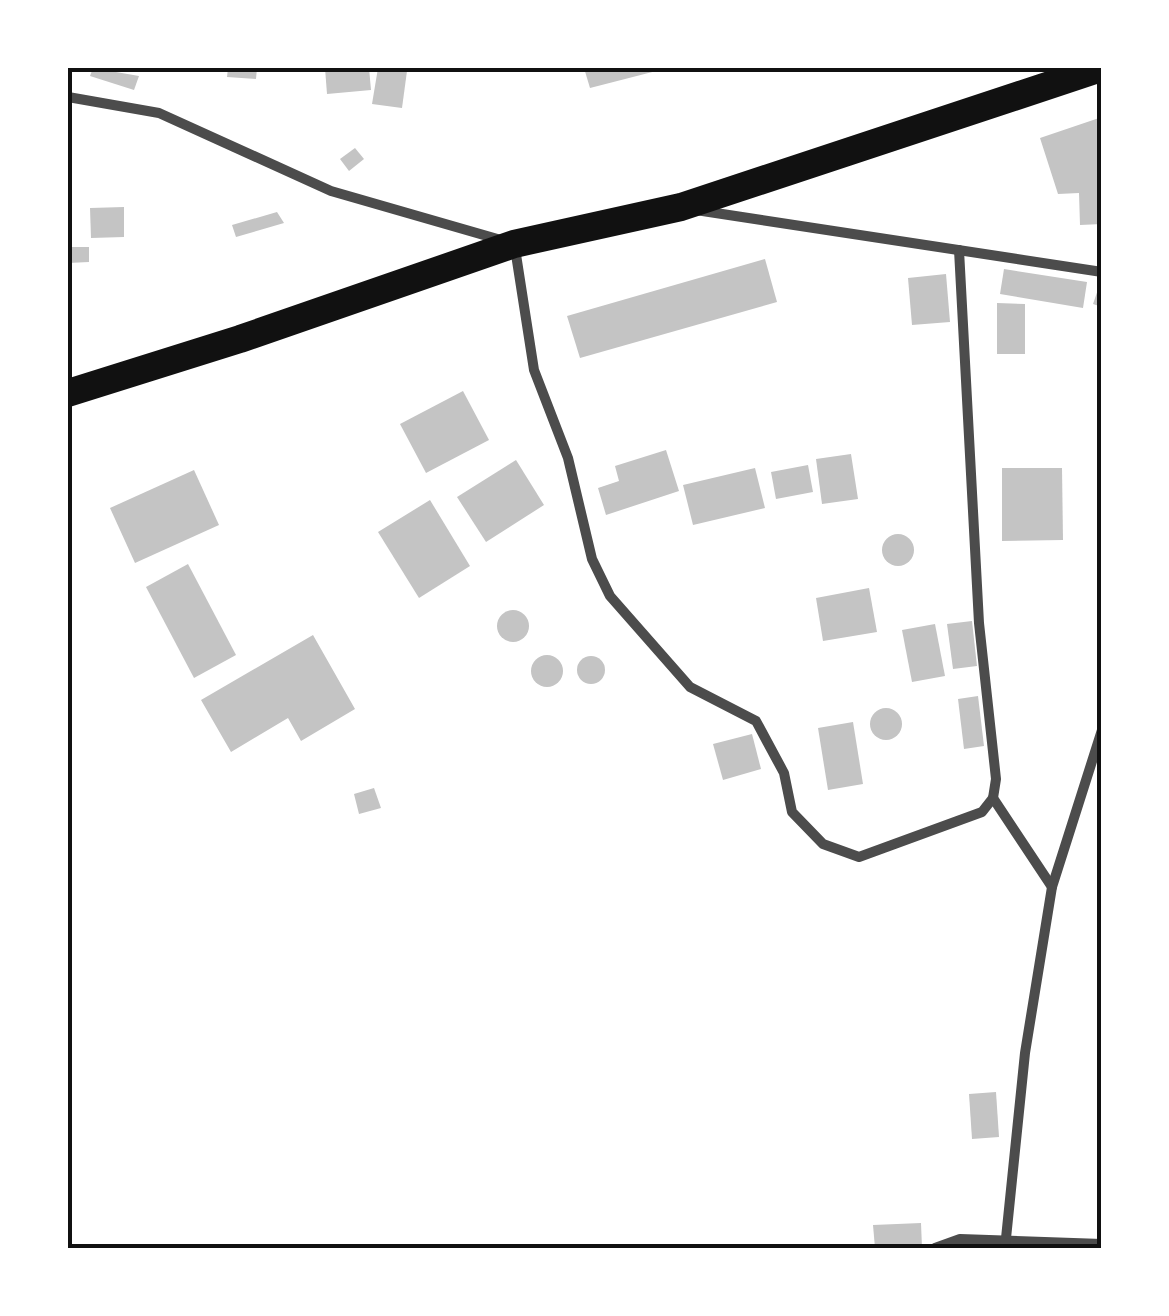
<svg xmlns="http://www.w3.org/2000/svg" width="1169" height="1316" font-family="'Asap Condensed',sans-serif">
<style>
.building{fill:#c4c4c4}
.lines{fill:none;stroke-linecap:round;stroke-linejoin:round}
.minor{stroke:#4c4c4c;stroke-width:10}
.trunk{stroke:#111;stroke-width:28}
.neatline{fill:none;stroke:#111;stroke-width:4}
</style>
<rect width="100%" height="100%" fill="#fff"/>
<g class="building">
<polygon points="93,68 139,76 134,90 90,76"/>
<polygon points="228,68 257,68 256,79 227,77"/>
<polygon points="325,68 369,68 371,90 327,94"/>
<polygon points="378,68 407,71 402,108 372,104"/>
<polygon points="584,68 664,68 664,69 590,88"/>
<polygon points="1102,117 1102,224 1080,225 1079,193 1058,194 1040,138"/>
<polygon points="355,148 364,159 349,171 340,159"/>
<polygon points="124,207 124,237 91,238 90,208"/>
<polygon points="277,212 284,223 236,237 232,225"/>
<polygon points="68,247 89,247 89,262 68,263"/>
<polygon points="765,259 777,302 580,358 567,316"/>
<polygon points="1004,269 1087,282 1083,308 1000,294"/>
<polygon points="946,274 950,322 912,325 908,278"/>
<polygon points="1102,278 1102,307 1093,304"/>
<polygon points="997,303 1025,304 1025,354 997,354"/>
<polygon points="463,391 489,440 426,473 400,424"/>
<polygon points="666,450 679,491 606,515 598,488 619,481 615,466"/>
<polygon points="851,454 858,499 822,504 816,459"/>
<polygon points="516,460 544,505 486,542 457,497"/>
<polygon points="808,465 813,492 776,499 771,472"/>
<polygon points="755,468 765,508 693,525 683,485"/>
<polygon points="1002,468 1062,468 1063,540 1002,541"/>
<polygon points="194,470 219,525 135,563 110,508"/>
<polygon points="430,500 470,566 419,598 378,532"/>
<circle cx="898" cy="550" r="16"/>
<polygon points="188,564 236,655 194,678 146,587"/>
<polygon points="869,588 877,632 823,641 816,598"/>
<circle cx="513" cy="626" r="16"/>
<polygon points="972,621 977,666 953,669 947,624"/>
<polygon points="935,624 945,676 912,682 902,630"/>
<polygon points="313,635 355,709 301,741 288,718 231,752 201,700"/>
<circle cx="547" cy="671" r="16"/>
<circle cx="591" cy="670" r="14"/>
<polygon points="978,696 984,746 964,749 958,699"/>
<circle cx="886" cy="724" r="16"/>
<polygon points="853,722 863,784 828,790 818,728"/>
<polygon points="752,734 761,769 723,780 713,744"/>
<polygon points="374,788 381,808 359,814 354,794"/>
<polygon points="996,1092 999,1137 972,1139 969,1094"/>
<polygon points="921,1223 922,1248 875,1248 873,1225"/>
</g>
<g class="lines">
<g class="minor">
<polyline points="68,97 159,113 331,191 501,240"/>
<polyline points="696,210 1102,272"/>
<polyline points="515,248 534,370 568,458 592,559 610,596 690,687 756,721 784,773 792,812 823,844 859,857 982,812 993,798 996,779 979,623 959,250"/>
<polyline points="993,798 1052,887"/>
<polyline points="935,1248 960,1239 1102,1244"/>
<polyline points="1005,1248 1025,1053 1052,887 1102,730"/>
</g>
<polyline class="trunk" points="68,393 240,339 514,244 681,207 1101,68"/>
</g>
<rect width="1169" height="1316" fill="none" stroke="#ffffff" stroke-width="140"/>
<rect x="70" y="70" width="1029" height="1176" class="neatline"/>
</svg>
